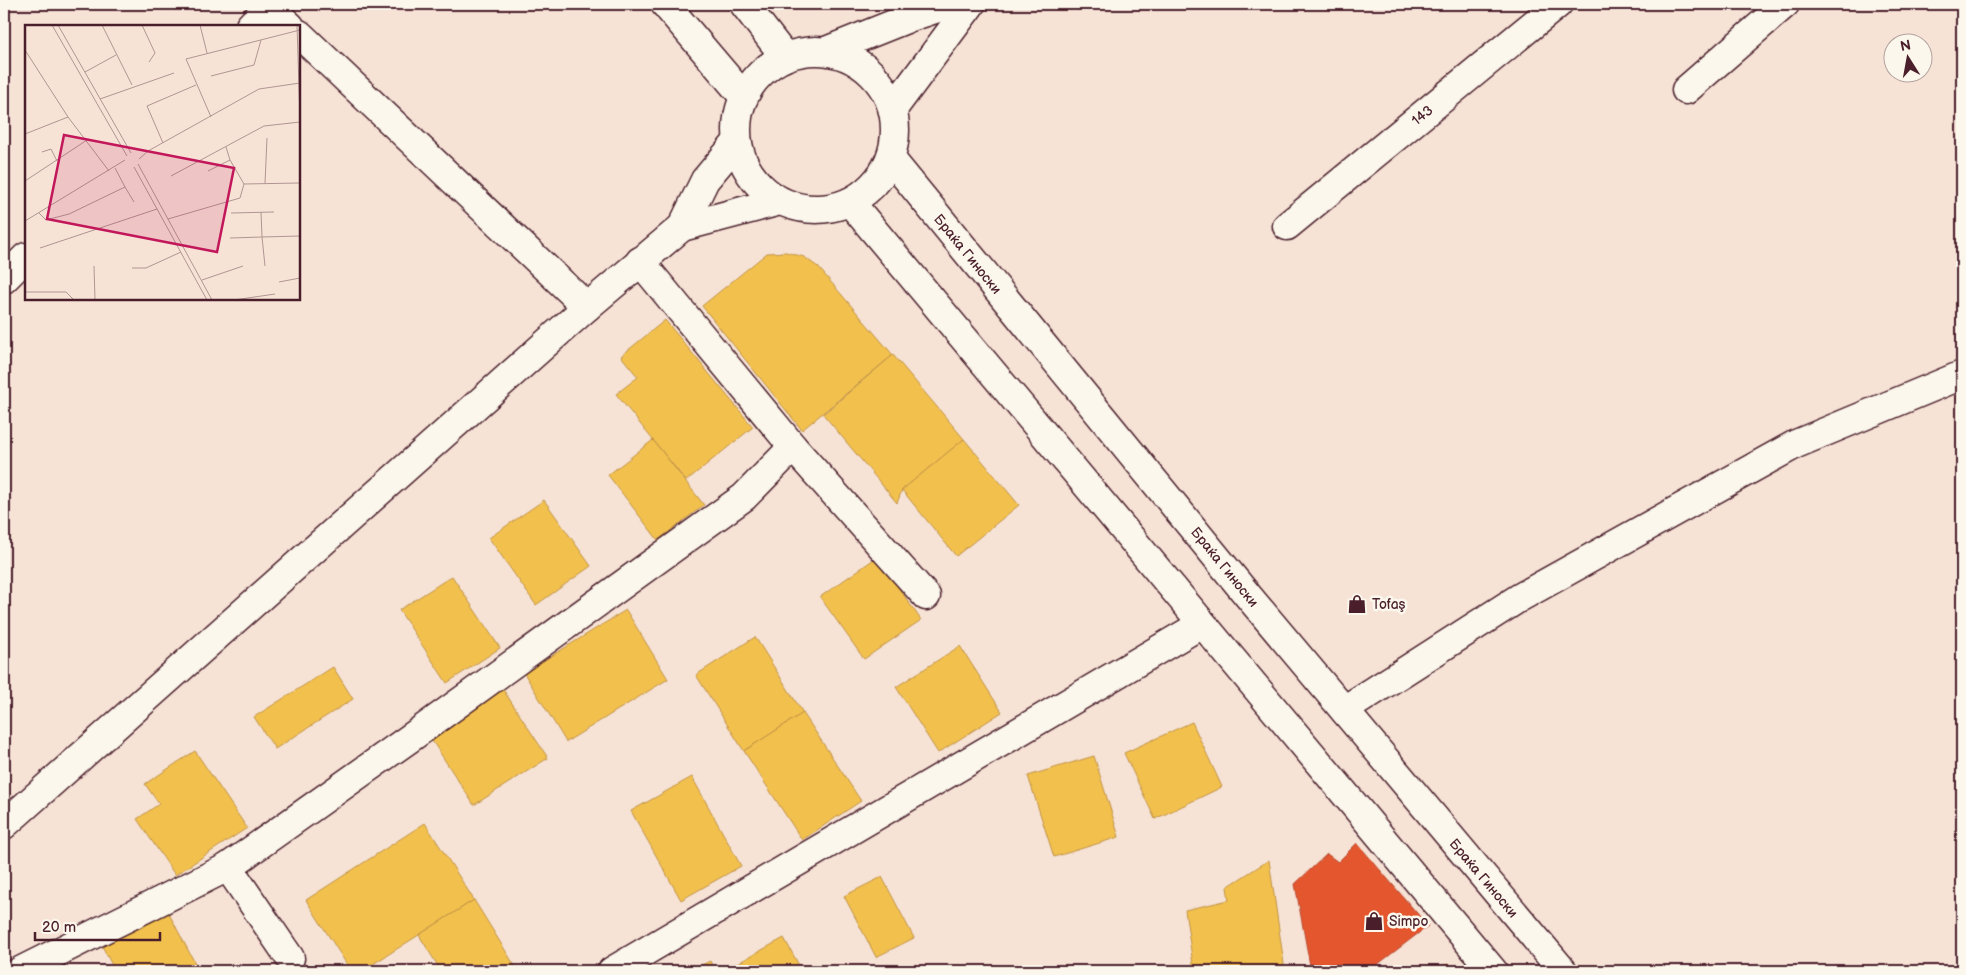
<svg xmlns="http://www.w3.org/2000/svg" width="1966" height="975" font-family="'Balsamiq Sans',sans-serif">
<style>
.homes{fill:#f2c14e;stroke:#c09044}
.shops{fill:#e4572e;stroke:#b6462d}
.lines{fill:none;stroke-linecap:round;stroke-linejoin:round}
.minor-casing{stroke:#4a1f2b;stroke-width:31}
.tertiary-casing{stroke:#4a1f2b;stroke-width:31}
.secondary-casing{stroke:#4a1f2b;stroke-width:31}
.minor{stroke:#fbf7ec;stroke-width:28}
.tertiary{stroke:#fbf7ec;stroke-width:28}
.secondary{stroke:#fbf7ec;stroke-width:28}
.labels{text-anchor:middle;stroke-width:5;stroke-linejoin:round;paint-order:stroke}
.street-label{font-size:14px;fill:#4a1f2b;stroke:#fbf7ec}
.poi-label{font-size:14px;fill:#4a1f2b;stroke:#fbf7ec;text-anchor:start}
.inset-road{fill:none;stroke:#b19592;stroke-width:1}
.view{fill:#c2185b;fill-opacity:0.15;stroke:#c2185b;stroke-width:2.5}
.inset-edge{fill:none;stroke:#4a1f2b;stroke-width:2.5}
</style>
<rect width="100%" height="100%" fill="#f6e3d6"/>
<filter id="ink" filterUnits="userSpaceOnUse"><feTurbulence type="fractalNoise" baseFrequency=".02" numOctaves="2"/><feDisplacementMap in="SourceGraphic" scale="10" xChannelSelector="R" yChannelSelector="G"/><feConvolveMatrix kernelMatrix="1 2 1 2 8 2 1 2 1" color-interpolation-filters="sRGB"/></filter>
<g filter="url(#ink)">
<g class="homes">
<polygon points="786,252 804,257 818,267 893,355 802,430 702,306 767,253"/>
<polygon points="665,320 753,427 686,481 616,394 638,377 621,356"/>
<polygon points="893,355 964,439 902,490 897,503 823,414"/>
<polygon points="964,439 1019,505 956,556 902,490"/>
<polygon points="653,440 704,505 658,540 608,475"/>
<polygon points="544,500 591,566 536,605 489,538"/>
<polygon points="877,557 921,620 864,659 820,597"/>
<polygon points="452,576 500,648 447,683 399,610"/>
<polygon points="626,610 668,679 566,742 524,673"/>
<polygon points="755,637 803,713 744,751 696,675"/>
<polygon points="960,646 1002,712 938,753 896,687"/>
<polygon points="333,667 353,699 275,749 254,717"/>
<polygon points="502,688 548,758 474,805 429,736"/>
<polygon points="803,713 861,801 802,840 744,751"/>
<polygon points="1192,722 1222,787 1155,819 1124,753"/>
<polygon points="195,751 247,828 175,875 137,819 159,804 145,784"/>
<polygon points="1094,756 1119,837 1054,857 1028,776"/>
<polygon points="692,777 741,866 681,900 631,811"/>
<polygon points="425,823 474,900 362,971 351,971 306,900"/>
<polygon points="1269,860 1285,971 1194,971 1185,910 1229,900 1227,887"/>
<polygon points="882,877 914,938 876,957 844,896"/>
<polygon points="474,900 518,971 441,971 419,935"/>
<polygon points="166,908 199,971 115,971 100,942"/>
<polygon points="784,938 802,971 740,971 736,964"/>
<polygon points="710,961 715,971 689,971"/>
<polygon points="1449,964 1453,971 1417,971"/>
</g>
<polygon class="shops" points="1357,843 1428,926 1369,971 1311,971 1295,884 1327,854 1338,862"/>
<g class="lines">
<g class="minor-casing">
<g id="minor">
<polyline points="266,4 290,26"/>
<polyline points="250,26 269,6"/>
<polyline points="299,34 587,307"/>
<polyline points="1686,90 1785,4"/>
<polyline points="1287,226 1558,4"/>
<polyline points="640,261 793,447"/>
<polyline points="4,279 26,257"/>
<polyline points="1344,710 1519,598 1796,444 1962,375"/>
<polyline points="228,867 290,958"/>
<polyline points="20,971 228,867 413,736 744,497 793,447 926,596"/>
<polyline points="612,971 1202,624"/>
</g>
</g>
<g class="tertiary-casing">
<g id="tertiary">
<polyline points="891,159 1249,597 1563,971"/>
<polyline points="850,202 1493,971"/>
<polyline points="682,227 705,180 737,142"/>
<polyline points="4,825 587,307 682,227 780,201"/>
</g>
</g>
<g class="secondary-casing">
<g id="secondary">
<polyline points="665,4 744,97"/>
<polyline points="744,4 785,57"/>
<circle cx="816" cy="130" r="79"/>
<polyline points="826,51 911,17 950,4"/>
<polyline points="893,109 971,4"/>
</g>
</g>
<use href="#minor" class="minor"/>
<use href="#tertiary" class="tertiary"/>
<use href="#secondary" class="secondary"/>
</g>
</g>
<defs>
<g id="shop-bare" transform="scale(1.5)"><path d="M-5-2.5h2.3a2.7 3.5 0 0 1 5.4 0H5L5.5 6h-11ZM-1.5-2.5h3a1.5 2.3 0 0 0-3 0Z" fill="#4a1f2b" stroke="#fbf7ec" stroke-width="2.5" paint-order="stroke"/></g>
</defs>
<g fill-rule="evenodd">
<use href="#shop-bare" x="1357" y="604"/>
<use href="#shop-bare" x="1374" y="921"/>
</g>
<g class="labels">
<g class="street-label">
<text transform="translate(1422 115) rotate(-39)" y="5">143</text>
<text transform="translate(968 254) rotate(51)" y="5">Браќа Гиноски</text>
<text transform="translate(1225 567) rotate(51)" y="5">Браќа Гиноски</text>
<text transform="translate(1484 878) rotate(50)" y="5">Браќа Гиноски</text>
</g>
<g class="poi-label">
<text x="1372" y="609">Tofaş</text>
<text x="1389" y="926">Simpo</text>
</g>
</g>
<g transform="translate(25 25)">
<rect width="275" height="275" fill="#f6e3d6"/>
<path class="inset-road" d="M27,0L102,131M33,0L106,128M77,0L107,60M117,0L130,28L124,37M175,0L182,28M272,0L275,94M0,25L43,92L84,146M60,47L91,30M186,51L229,40L236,15M75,74L149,48M186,92L161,34L275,5M0,109L43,92M138,118L122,81L171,60M201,122L205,135L219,159L275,158M17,127L26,124L32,136M114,134L123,126L234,64L275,58M113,139L187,275M109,142L182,275M90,143L100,162M183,146L205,135M146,151L239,101L275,97M0,156L62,115M240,158L242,113M14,188L21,195L44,189L100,162L109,177M206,188L249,187M143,194L215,173L219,159M0,196L100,135M205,213L237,212L236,187M15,223L132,184M69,241L70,275M240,241L237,212L275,211M107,243H121L156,227M177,255L218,241M254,257L275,253M0,267H41L49,275M209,275L250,269"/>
<path class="view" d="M39,110L209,143L192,227L22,194Z"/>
<rect width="275" height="275" class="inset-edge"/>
</g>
<rect width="1966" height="975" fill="none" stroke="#fbf7ec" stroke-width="20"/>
<rect x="10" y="10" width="1946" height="955" fill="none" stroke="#4a1f2b" stroke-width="2" filter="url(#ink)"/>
<g transform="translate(1908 58) rotate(349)"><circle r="24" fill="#fbf7ec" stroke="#b4a19f"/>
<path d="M0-4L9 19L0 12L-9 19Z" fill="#4a1f2b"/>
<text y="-8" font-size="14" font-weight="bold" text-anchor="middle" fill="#4a1f2b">N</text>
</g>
<path d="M35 932v8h125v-8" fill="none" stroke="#4a1f2b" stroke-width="2.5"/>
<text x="42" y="932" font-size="15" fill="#4a1f2b" stroke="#fbf7ec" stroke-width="4" paint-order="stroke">20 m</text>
</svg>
